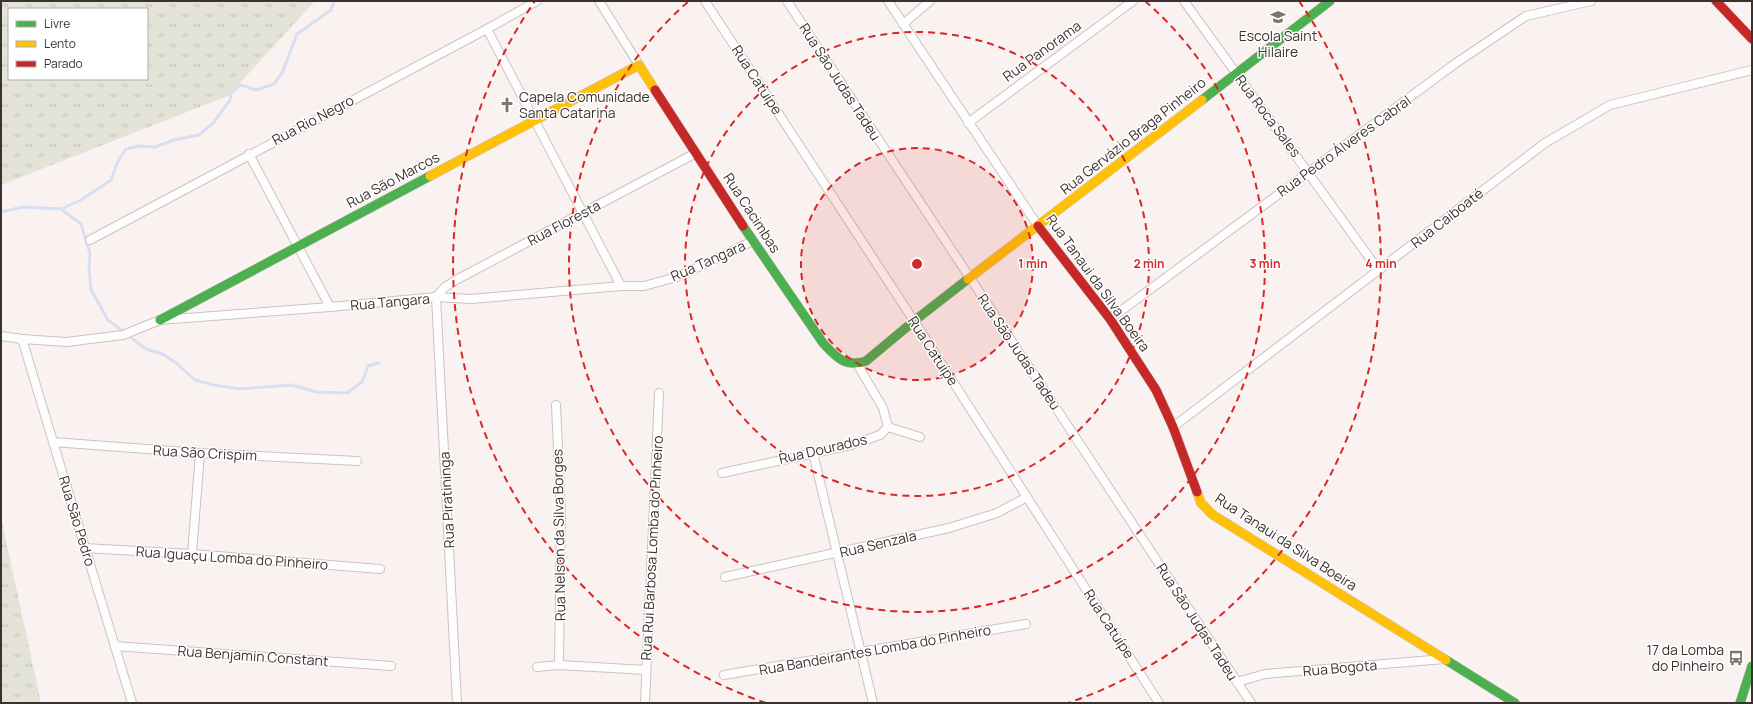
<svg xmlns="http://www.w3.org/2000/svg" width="1753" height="704" font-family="Manrope,sans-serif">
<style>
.park{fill:url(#park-tufts);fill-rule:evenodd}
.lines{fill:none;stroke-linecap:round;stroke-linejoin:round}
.stream{stroke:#d7dff2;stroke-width:3}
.street-casing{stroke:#cac3c0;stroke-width:10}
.fast-casing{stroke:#cac3c0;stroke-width:10}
.slow-casing{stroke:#cac3c0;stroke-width:10}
.jam-casing{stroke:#cac3c0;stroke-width:10}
.street{stroke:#fefdfd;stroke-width:8}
.fast{stroke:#4caf50;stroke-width:9}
.slow{stroke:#ffc107;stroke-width:9}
.jam{stroke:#c62828;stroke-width:9}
.ring{fill:none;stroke:#d62828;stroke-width:2;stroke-dasharray:7 5}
.labels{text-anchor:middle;stroke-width:3;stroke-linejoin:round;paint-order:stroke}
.poi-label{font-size:14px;fill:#3b322f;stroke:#fff}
.street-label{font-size:14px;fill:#3b322f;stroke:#fff}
.centre{fill:#d62828;stroke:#fff;stroke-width:2}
.ring-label{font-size:12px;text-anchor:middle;font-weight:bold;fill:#d62828;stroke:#fff;stroke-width:3;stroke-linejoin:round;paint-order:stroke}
</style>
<defs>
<pattern id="park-tufts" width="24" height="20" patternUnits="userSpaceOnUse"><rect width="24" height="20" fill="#e3e3d8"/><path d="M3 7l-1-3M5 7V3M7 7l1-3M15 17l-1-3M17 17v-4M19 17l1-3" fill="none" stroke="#c4c3ba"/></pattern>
</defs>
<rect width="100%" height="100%" fill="#faf2f0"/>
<g class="park">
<path d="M1,1H315L228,96L1,185ZM9,9H147V79H9Z"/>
<polygon points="1,517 41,703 1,703"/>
</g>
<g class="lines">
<g class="stream">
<polyline points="61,209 81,224 90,253 89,267 91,290 108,320 146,349 163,354 176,363 195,380 214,385 239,389 292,385 316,392 347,393 362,382 368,366 379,363"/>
<polyline points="1,212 23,207 61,209 81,200 111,180 118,161 126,149 139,146 155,147 174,140 199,135 213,123 230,100 231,93 241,85 256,90 274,84 282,73 297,34 331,10 334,1"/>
</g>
<g class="street-casing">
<g id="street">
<polyline points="599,1 639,65"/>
<polyline points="705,1 914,321 1159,703"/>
<polyline points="787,1 1251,703"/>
<polyline points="888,1 1038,226"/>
<polyline points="1184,1 1379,271"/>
<polyline points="903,24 930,1"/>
<polyline points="487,29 621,286"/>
<polyline points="968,123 1133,1"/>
<polyline points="249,154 330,307"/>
<polyline points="90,240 487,29 537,1"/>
<polyline points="1110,319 1456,63 1526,16 1591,1"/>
<polyline points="1,336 22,339 66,342 123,335 160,320 330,307 436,297 471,299 621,286 644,286 677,277 753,241"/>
<polyline points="22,339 132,703"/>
<polyline points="857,364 883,408 888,427"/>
<polyline points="556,405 561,513 559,665"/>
<polyline points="1173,427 1545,143 1610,105 1752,70"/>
<polyline points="53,442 200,453 357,461"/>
<polyline points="813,453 873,703"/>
<polyline points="722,473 851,445 880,435 888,427 920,437"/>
<polyline points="84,548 192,554 380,569"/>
<polyline points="192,554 200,453"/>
<polyline points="725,577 949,528 997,513 1027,497"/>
<polyline points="115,646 391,666"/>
<polyline points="537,667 559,665 646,670"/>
<polyline points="724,675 1026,624"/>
<polyline points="1237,682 1265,674 1444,659"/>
<polyline points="457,703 436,297 445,287 456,280 696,153"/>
<polyline points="645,703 659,393"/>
</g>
</g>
<g class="fast-casing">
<g id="fast">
<polyline points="1202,100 1330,1"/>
<path d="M743,226L823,343C836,357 845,368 866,361L914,321L968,279"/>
<polyline points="160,320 430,176"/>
<polyline points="1446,660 1515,703"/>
<polyline points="1740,703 1752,666"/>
</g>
</g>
<g class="slow-casing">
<g id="slow">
<polyline points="430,176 639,65 655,90"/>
<polyline points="968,279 1202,100"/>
<polyline points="1197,492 1201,503 1213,515 1446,660"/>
</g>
</g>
<g class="jam-casing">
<g id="jam">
<polyline points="1716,1 1752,39"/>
<polyline points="655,90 743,226"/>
<polyline points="1038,226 1110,319 1156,390 1173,427 1197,492"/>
</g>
</g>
<use href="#street" class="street"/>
<use href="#fast" class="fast"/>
<use href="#slow" class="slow"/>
<use href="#jam" class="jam"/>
</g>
<circle cx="917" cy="264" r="116" fill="#d62828" fill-opacity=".12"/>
<g class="ring">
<circle cx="917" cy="264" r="116"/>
<circle cx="917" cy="264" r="232"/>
<path d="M1145 1A348 348 0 1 1 689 1"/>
<path d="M766 703A464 464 0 0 1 535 1M1299 1A464 464 0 0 1 1068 703"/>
</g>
<defs>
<g id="school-bare" transform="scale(1.2)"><path d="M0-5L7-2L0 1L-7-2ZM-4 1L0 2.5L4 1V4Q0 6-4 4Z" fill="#7e7573" stroke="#fff" stroke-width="2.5" paint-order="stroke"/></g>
<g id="church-bare" transform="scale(1.2)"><path d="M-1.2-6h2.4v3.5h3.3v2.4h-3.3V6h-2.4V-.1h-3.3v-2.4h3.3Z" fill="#7e7573" stroke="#fff" stroke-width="2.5" paint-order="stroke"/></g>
<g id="bus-bare" transform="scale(1.2)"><path d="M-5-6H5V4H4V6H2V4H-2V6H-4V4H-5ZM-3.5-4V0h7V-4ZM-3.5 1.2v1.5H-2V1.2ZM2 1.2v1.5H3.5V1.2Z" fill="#7e7573" stroke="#fff" stroke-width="2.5" paint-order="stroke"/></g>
</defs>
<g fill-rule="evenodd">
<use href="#school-bare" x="1278" y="17"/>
<use href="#church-bare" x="507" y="105"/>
<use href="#bus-bare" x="1736" y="658"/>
</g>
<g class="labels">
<g class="poi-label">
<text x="1278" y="41">Escola Saint<tspan x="1278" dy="16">Hilaire</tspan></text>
<text x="519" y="102" text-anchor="start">Capela Comunidade<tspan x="519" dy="16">Santa Catarina</tspan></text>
<text x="1724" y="655" text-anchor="end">17 da Lomba<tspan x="1724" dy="16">do Pinheiro</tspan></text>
</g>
<g class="street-label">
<text transform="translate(1042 51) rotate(-36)" y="5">Rua Panorama</text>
<text transform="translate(757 80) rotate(57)" y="5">Rua Catuípe</text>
<text transform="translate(840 82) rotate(57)" y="5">Rua São Judas Tadeu</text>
<text transform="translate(1268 116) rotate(53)" y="5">Rua Roca Sales</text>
<text transform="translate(313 120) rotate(-28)" y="5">Rua Rio Negro</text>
<text transform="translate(1133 136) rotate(-38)" y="5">Rua Gervázio Braga Pinheiro</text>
<text transform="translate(1344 146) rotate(-36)" y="5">Rua Pedro Álveres Cabral</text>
<text transform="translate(393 180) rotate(-28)" y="5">Rua São Marcos</text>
<text transform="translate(752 213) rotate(57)" y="5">Rua Cacimbas</text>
<text transform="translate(1447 218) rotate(-38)" y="5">Rua Caiboaté</text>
<text transform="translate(564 223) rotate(-28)" y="5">Rua Floresta</text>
<text transform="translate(708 261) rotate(-24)" y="5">Rua Tangara</text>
<text transform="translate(1098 283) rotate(54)" y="5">Rua Tanaui da Silva Boeira</text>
<text transform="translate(390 302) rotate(-5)" y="5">Rua Tangara</text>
<text transform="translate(933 351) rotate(57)" y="5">Rua Catuípe</text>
<text transform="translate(1019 352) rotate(56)" y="5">Rua São Judas Tadeu</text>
<text transform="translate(823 449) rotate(-13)" y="5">Rua Dourados</text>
<text transform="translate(205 453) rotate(3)" y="5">Rua São Crispim</text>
<text transform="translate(447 500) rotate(-93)" y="5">Rua Piratininga</text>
<text transform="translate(77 521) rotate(73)" y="5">Rua São Pedro</text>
<text transform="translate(559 535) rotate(-91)" y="5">Rua Nelson da Silva Borges</text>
<text transform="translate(1286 542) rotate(33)" y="5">Rua Tanaui da Silva Boeira</text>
<text transform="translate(878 544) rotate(-13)" y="5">Rua Senzala</text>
<text transform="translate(652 548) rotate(-87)" y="5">Rua Rui Barbosa Lomba do Pinheiro</text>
<text transform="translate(232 558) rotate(4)" y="5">Rua Iguaçu Lomba do Pinheiro</text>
<text transform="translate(1197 622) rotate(57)" y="5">Rua São Judas Tadeu</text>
<text transform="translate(1109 624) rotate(57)" y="5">Rua Catuípe</text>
<text transform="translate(875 650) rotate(-10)" y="5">Rua Bandeirantes Lomba do Pinheiro</text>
<text transform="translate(253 656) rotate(4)" y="5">Rua Benjamin Constant</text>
<text transform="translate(1340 668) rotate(-5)" y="5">Rua Bogota</text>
</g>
</g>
<circle cx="917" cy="264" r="6" class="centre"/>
<g class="ring-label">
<text x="1033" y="268">1 min</text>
<text x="1149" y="268">2 min</text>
<text x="1265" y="268">3 min</text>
<text x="1381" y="268">4 min</text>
</g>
<rect width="1753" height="704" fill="none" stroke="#3b322f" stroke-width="4"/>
<rect x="8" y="8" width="140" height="72" fill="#ffffff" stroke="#b1adac"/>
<rect x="16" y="21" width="20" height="6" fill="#4caf50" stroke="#b1adac"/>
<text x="44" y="28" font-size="12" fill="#3b322f">Livre</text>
<rect x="16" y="41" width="20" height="6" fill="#ffc107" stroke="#b1adac"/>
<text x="44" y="48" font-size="12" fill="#3b322f">Lento</text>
<rect x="16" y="61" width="20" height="6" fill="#c62828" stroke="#b1adac"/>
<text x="44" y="68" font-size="12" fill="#3b322f">Parado</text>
</svg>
